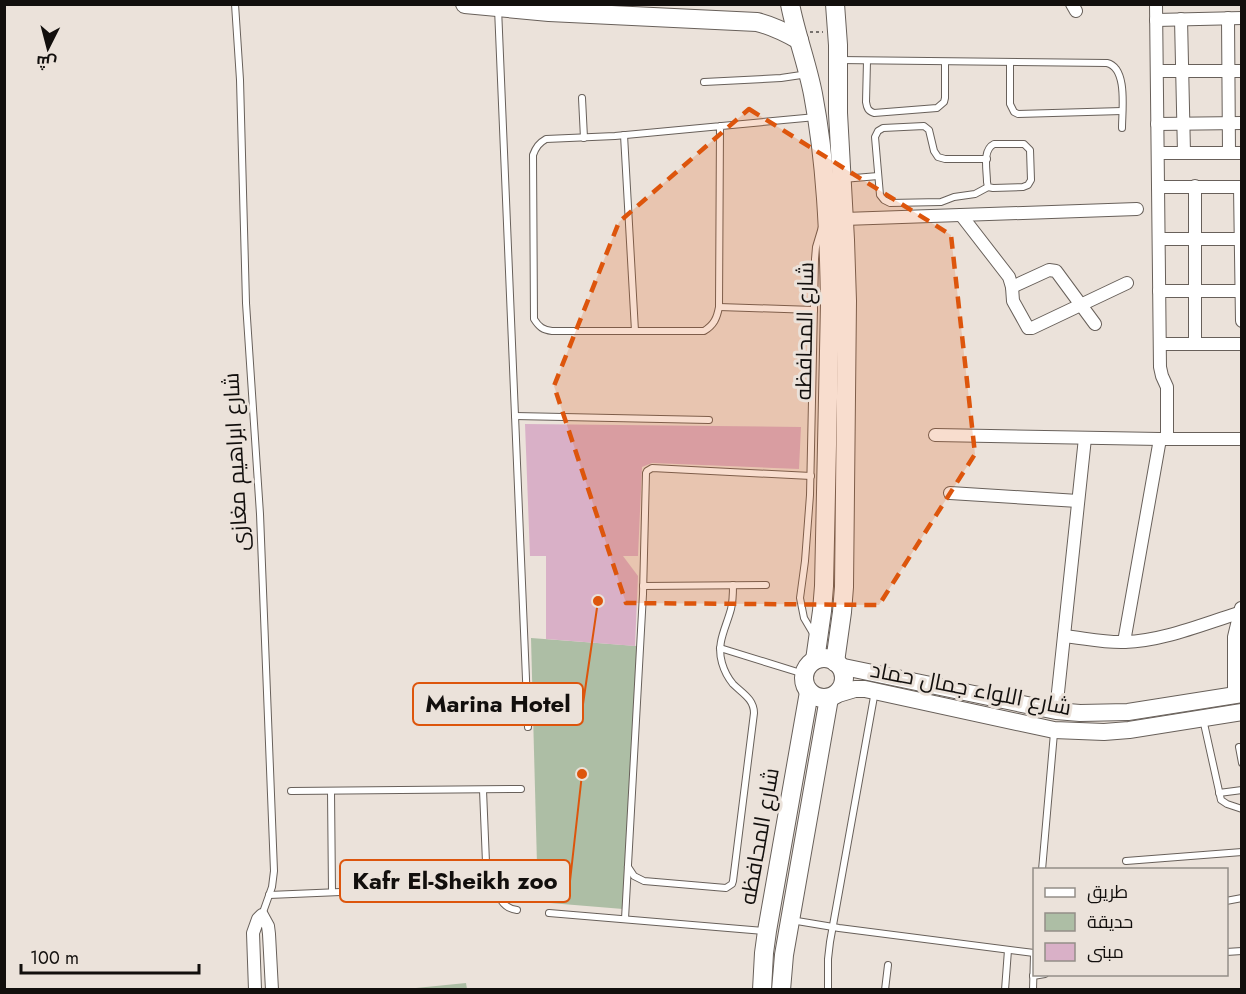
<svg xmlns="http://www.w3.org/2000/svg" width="1246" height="994" font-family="Jost,Cairo,sans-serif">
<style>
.green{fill:#adbea5}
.building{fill:#d9b0c7}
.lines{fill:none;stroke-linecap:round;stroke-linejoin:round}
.lane-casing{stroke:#68605a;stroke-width:8}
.street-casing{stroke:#68605a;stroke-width:14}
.secondary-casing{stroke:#68605a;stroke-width:18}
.primary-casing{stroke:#68605a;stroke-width:20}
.path{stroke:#77716d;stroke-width:2;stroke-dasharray:3 3;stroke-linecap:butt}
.lane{stroke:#fff;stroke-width:6}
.street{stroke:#fff;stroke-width:12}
.secondary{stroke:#fff;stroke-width:16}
.primary{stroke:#fff;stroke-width:18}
.marked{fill:#dd550c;fill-opacity:0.2;stroke:#dd550c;stroke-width:4.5;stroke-dasharray:12 8;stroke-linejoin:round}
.labels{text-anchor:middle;stroke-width:6;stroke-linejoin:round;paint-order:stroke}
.street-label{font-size:22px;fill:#120f0d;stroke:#ebe2da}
.leader{fill:none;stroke:#dd550c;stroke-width:2}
.callout-dot{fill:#dd550c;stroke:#ebe2da;stroke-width:2}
.callout{fill:#ebe2da;stroke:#dd550c;stroke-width:2}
.callout-label{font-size:24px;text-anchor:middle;font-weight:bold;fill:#120f0d}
</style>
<rect width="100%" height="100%" fill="#ebe2da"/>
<g class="green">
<polygon points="531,638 637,646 623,909 538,902"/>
<polygon points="466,983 467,989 406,989"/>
</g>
<polygon class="building" points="525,424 801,427 799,469 652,463 642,467 638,556 623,556 638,576 635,646 546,639 546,556 530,556"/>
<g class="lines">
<g class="lane-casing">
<g id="lane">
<polyline points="235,4 240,80 246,303 260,514 274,871 272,887 262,915"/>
<polyline points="498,8 528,727"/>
<path d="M839,60L1107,63C1128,68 1122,110 1122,128"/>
<path d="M867,61L866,102C867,108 868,111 874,113L937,108L944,102L945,98V62"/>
<polyline points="1010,62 1010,104 1014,112 1018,114 1122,111"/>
<polyline points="704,82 781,78 808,74"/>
<polyline points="582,98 584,138"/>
<path d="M720,126L719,307C717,318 714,325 704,331H552C543,330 539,327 534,319L533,155C536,147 539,143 546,139L615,136L816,117"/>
<polyline points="624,135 635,331"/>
<path d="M994,144H1024L1030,150L1031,180L1028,185L1023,187L993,188L988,187L987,182C987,170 982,150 994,144Z"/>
<polyline points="987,159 945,159 938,157 934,151 929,130 924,126 883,128 878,131 875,137 880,195 884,200 890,203 941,202 954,197 975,194 988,187"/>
<polyline points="843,179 878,176"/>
<polyline points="719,307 814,310"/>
<polyline points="515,416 709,420"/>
<polyline points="643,586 766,585"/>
<polyline points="814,635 804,618 800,598 805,561 810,495 815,259 816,247 822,227"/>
<polyline points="720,648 804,674"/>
<polyline points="1203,719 1221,800 1227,804 1242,809"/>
<polyline points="1239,747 1242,763"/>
<polyline points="483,790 487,887"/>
<polyline points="291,791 521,789"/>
<polyline points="331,791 332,892"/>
<polyline points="1219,793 1242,790"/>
<polyline points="1126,861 1242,852"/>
<path d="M628,867L634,876L644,881L726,888L732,884L733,881L754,713C754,699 742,693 733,684C728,678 724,670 722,663C716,643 726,628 731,609C733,601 733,593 733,585"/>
<polyline points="1042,870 1054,733"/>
<path d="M269,895L483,886C503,891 497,907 517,910"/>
<polyline points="1226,901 1242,898"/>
<polyline points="549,913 764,931"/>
<polyline points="625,919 643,594 646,473 647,471 652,468 811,476"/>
<polyline points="791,920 839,928 1034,953"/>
<polyline points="1226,952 1242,951"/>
<polyline points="1033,976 1045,974"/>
<polyline points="828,990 828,959 830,942 875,691"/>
<polyline points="885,990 888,965"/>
<polyline points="1005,990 1008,950"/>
<polyline points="1033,990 1034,955"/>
</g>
</g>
<g class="street-casing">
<g id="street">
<polyline points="1072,4 1076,11"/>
<polyline points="1156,4 1160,367 1162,376 1167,387 1167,439"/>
<polyline points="1228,18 1229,153"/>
<polyline points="1181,19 1184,153"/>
<polyline points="1156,20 1242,18"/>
<polyline points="1157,71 1242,71"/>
<polyline points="1157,124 1242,123"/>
<polyline points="1158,153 1242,153"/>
<polyline points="1195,186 1195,344"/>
<polyline points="1158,187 1242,187"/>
<polyline points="1240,187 1242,321"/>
<polyline points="961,215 1009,277 1012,287 1013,301 1028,328 1032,328 1127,283"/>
<polyline points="844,219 1137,209"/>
<polyline points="1159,239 1242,239"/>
<polyline points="1012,287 1049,270 1056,271 1095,324"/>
<polyline points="1159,291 1242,291"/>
<polyline points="1160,344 1242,344"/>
<polyline points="935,435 1160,439 1242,439"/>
<polyline points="950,493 1078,501"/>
<path d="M1064,636C1084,638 1105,643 1125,642C1163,641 1203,624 1239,613"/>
<polyline points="1124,642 1160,439"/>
<polyline points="1234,695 1234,637 1241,608"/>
<polyline points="1056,711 1085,438"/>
<polyline points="255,990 253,933 258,919 262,915 268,926 269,934 272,990"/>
</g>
</g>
<g class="secondary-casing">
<g id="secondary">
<polyline points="839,666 1056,711 1080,713 1128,712 1242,694"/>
<polyline points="835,695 855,689 865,689 1054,730 1104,732 1129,730 1242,712"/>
</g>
</g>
<g class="primary-casing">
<g id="primary">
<path d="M465,4L549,12L757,22C773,26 785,32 799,40"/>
<path d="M790,4C796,35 807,63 813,94C826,162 829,234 830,304L824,586L822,611L815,660"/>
<polyline points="835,4 838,45 838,113 845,240 847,301 844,587 842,612 835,662"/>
<circle cx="824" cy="678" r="20"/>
<polyline points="762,990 764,953 767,931 809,692"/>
<polyline points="781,990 784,955 829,698"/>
</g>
</g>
<polyline class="path" points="810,32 823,32"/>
<use href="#lane" class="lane"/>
<use href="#street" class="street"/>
<use href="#secondary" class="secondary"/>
<use href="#primary" class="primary"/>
</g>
<path class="marked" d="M749,109L951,235L975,454L879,605L626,603L554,386L619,222Z"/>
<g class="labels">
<g class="street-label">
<text transform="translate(804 331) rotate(-89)" y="8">شارع المحافظه</text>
<text transform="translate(235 462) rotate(-93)" y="8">شارع ابراهيم مغازى</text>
<text transform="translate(971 688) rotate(11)" y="8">شارع اللواء جمال حماد</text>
<text transform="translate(759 836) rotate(-80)" y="8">شارع المحافظه</text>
</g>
</g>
<path class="leader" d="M598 601L583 704M582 774L570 881"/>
<g class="callout-dot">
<circle cx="598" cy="601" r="6"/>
<circle cx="582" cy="774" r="6"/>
</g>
<g class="callout">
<rect x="413" y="683" width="170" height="42" rx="6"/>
<rect x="340" y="860" width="230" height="42" rx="6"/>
</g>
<g class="callout-label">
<text x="498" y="712">Marina Hotel</text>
<text x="455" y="889">Kafr El-Sheikh zoo</text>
</g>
<rect width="1246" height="994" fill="none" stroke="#120f0d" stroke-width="12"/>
<rect x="1033" y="868" width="195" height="108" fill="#ebe2da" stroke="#948e88" stroke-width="1.5"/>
<rect x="1045" y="888" width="30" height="9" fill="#ffffff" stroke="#948e88" stroke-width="1.5"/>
<text x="1087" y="898" font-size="18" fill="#120f0d">طريق</text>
<rect x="1045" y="913" width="30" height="18" fill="#adbea5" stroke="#948e88" stroke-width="1.5"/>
<text x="1087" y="928" font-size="18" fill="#120f0d">حديقة</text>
<rect x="1045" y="943" width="30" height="18" fill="#d9b0c7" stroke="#948e88" stroke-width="1.5"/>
<text x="1087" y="958" font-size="18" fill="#120f0d">مبنى</text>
<g transform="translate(48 48) rotate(186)" stroke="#ebe2da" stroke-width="4.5" paint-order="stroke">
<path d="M0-4.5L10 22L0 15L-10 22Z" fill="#120f0d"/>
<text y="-9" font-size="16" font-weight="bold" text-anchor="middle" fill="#120f0d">ش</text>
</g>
<path d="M21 964v9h178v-9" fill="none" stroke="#120f0d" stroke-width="3"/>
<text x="30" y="964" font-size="18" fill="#120f0d" stroke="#ebe2da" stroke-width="4.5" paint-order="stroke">100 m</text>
</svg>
